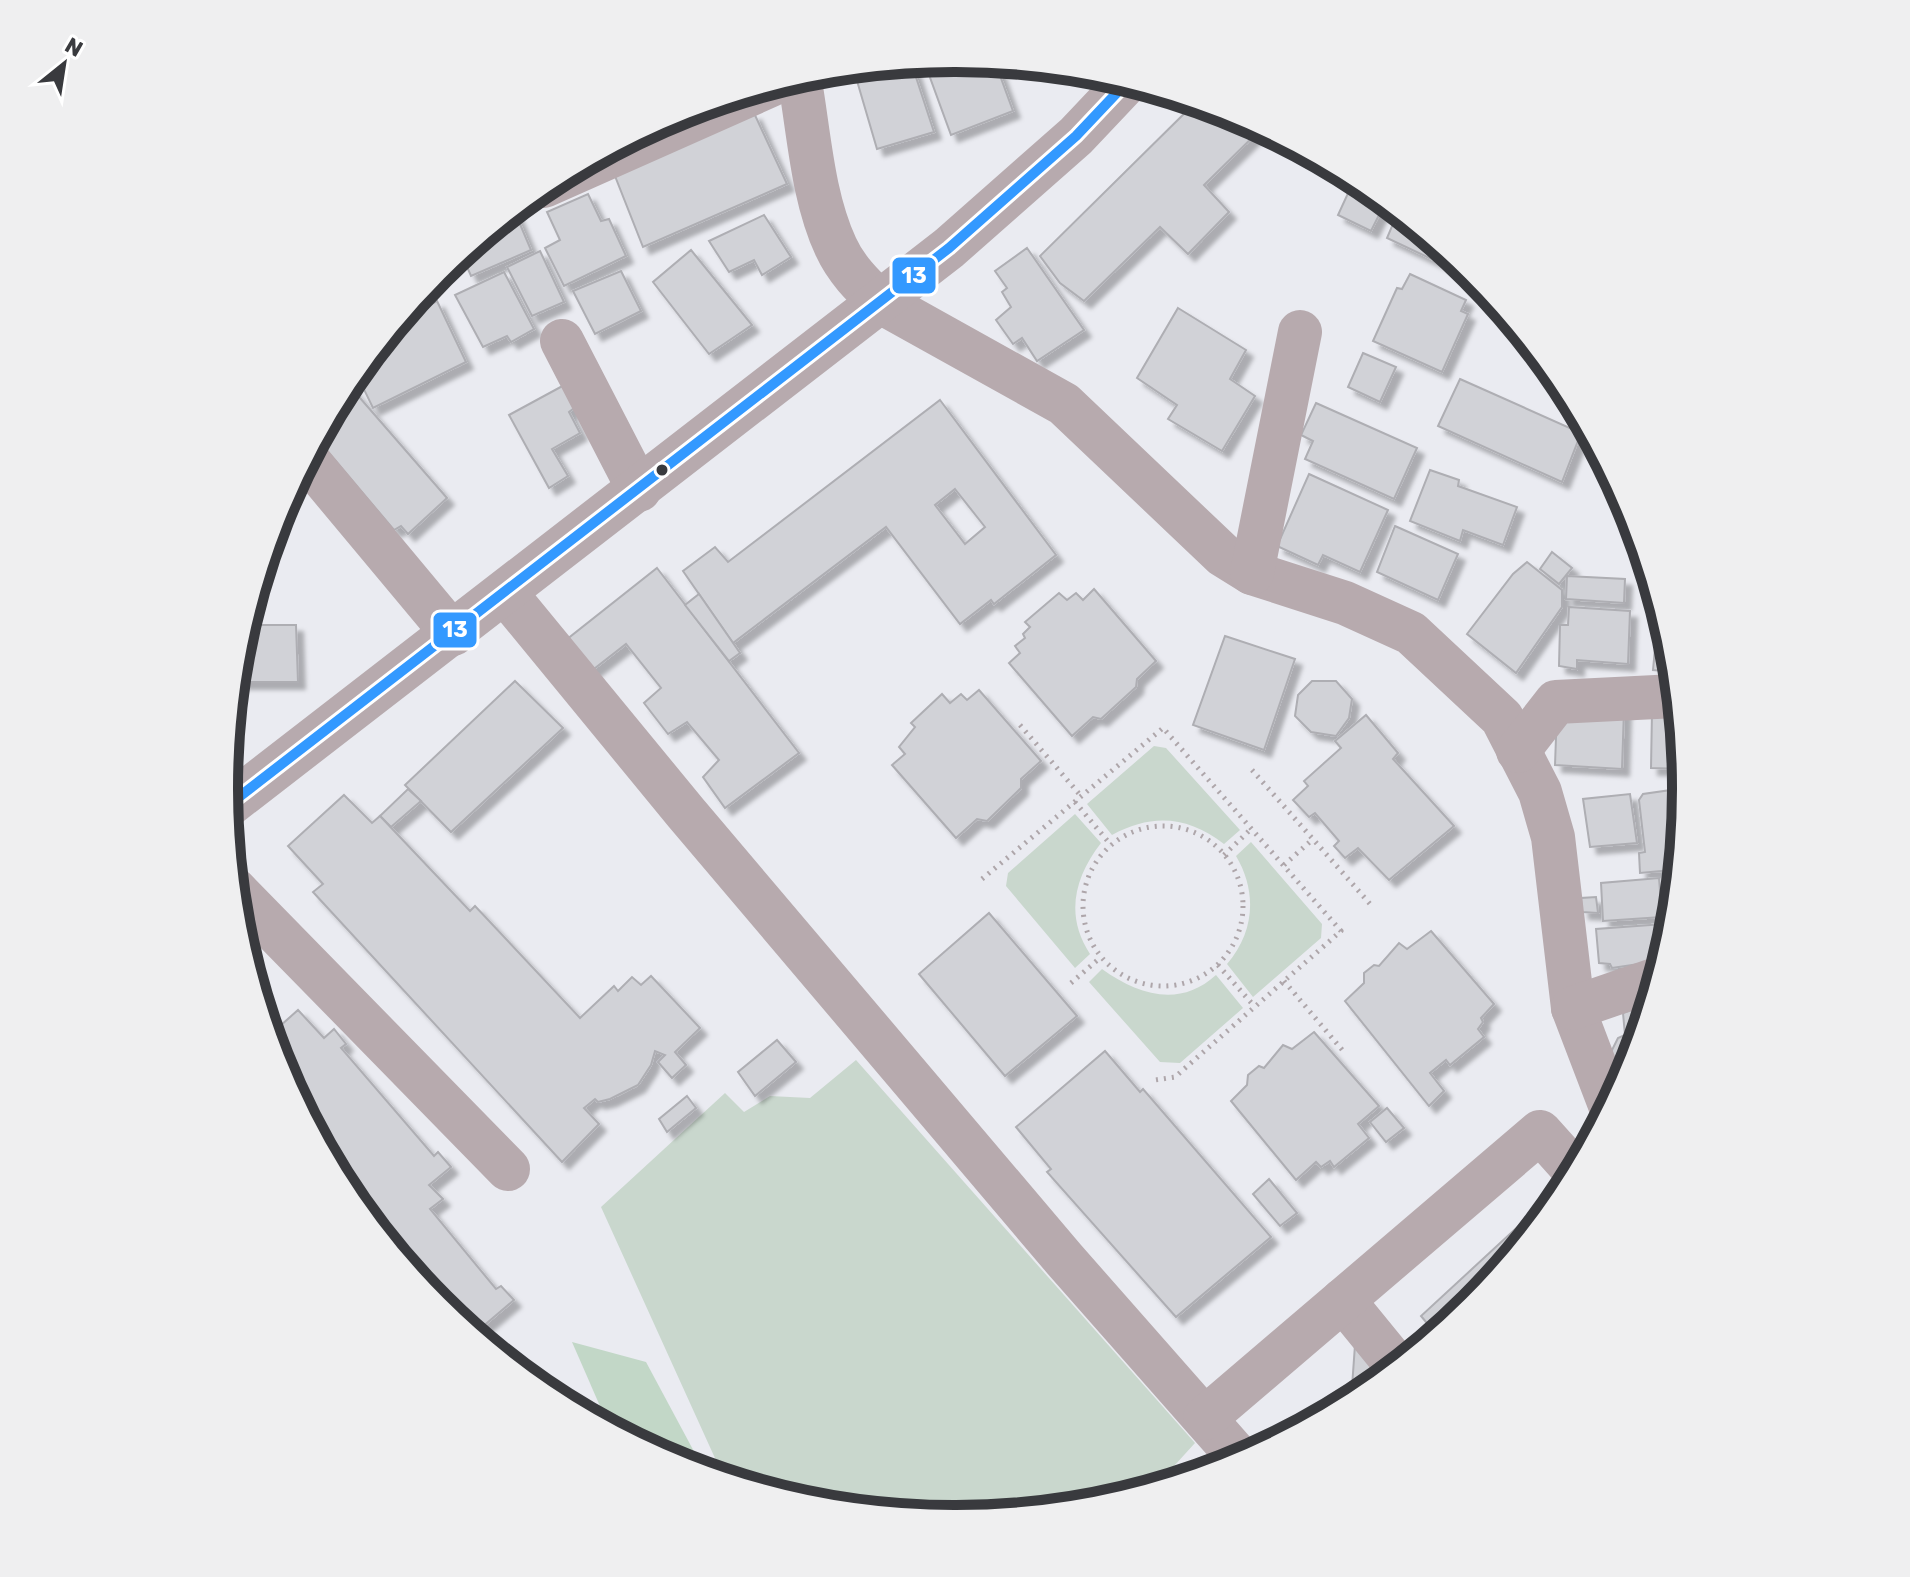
<svg xmlns="http://www.w3.org/2000/svg" width="1910" height="1577" font-family="Rubik,sans-serif">
<style>
.green{fill:#c9d7cd}
.forest{fill:#c2d7c7}
.building{fill:#d1d2d7;stroke:#aeaeb3;stroke-width:2;fill-rule:evenodd;filter:url(#shadow)}
.lines{fill:none;stroke-linecap:round;stroke-linejoin:round}
.path{stroke:#aea6aa;stroke-width:5;stroke-dasharray:2 6;stroke-linecap:butt}
.minor{stroke:#b7aaae;stroke-width:44}
.bus-1-casing{stroke:#fff;stroke-width:16}
.bus-1{stroke:#39f;stroke-width:10}
.bus-dot{fill:#393a3e;stroke:#fff;stroke-width:3}
.rim{fill:none;stroke:#393a3e;stroke-width:10}
.line-badge{stroke:#fff;stroke-width:3}
.badge-label{font-size:22px;text-anchor:middle;font-weight:bold;fill:#fff}
</style>
<defs>
<filter id="shadow"><feDropShadow dx="7" dy="7" stdDeviation="2" flood-color="#0004"/></filter>
</defs>
<rect width="100%" height="100%" fill="#eaebf1"/>
<g class="green">
<path d="M1154,746L1166,748L1240,830L1224,844C1188,816 1152,813 1112,835L1087,804Z"/>
<path d="M1075,814L1101,843C1074,878 1065,916 1090,954L1075,968L1006,886L1008,873Z"/>
<path d="M1251,842L1322,924L1321,938L1253,997L1227,964C1255,932 1257,891 1236,856Z"/>
<path d="M1102,969C1138,995 1180,1008 1216,975L1243,1008L1180,1063L1160,1062L1089,982Z"/>
<polygon points="856,1060 1195,1443 1154,1488 1097,1505 955,1519 812,1505 724,1478 601,1207 725,1093 744,1112 770,1096 810,1098"/>
</g>
<polygon class="forest" points="572,1342 646,1362 705,1472 675,1463 610,1429"/>
<g class="building">
<polygon points="955,58 995,62 1013,111 951,135 924,61"/>
<polygon points="911,62 934,132 877,149 855,74 883,65"/>
<polygon points="1196,102 1235,114 1262,128 1204,185 1229,212 1188,254 1160,227 1084,301 1060,283 1040,256"/>
<polygon points="754,113 787,184 643,247 615,176"/>
<polygon points="1355,178 1386,201 1371,231 1338,215"/>
<polygon points="588,194 601,221 609,219 626,256 564,286 545,248 560,240 547,212"/>
<polygon points="514,210 531,250 471,276 461,253"/>
<polygon points="1398,212 1459,261 1455,270 1387,238"/>
<polygon points="764,215 791,257 762,275 754,260 729,272 709,241"/>
<polygon points="1027,248 1084,330 1037,361 1022,338 1013,344 996,320 1011,307 1002,292 1007,288 995,271"/>
<polygon points="691,250 752,325 709,354 653,282"/>
<polygon points="540,251 564,302 532,316 507,267"/>
<polygon points="621,271 641,311 595,334 573,291"/>
<polygon points="504,272 534,329 511,342 507,336 483,347 455,295"/>
<polygon points="1410,274 1466,300 1461,311 1468,314 1442,372 1373,341 1397,288 1402,289"/>
<polygon points="1475,276 1496,301 1471,285"/>
<polygon points="437,301 466,362 373,408 356,373 398,322"/>
<polygon points="1178,308 1246,350 1230,379 1255,396 1222,451 1168,419 1177,405 1137,378"/>
<polygon points="1363,353 1396,367 1380,402 1348,387"/>
<polygon points="1460,379 1581,433 1562,482 1438,426"/>
<polygon points="347,383 447,498 408,534 401,526 394,530 317,439"/>
<polygon points="568,383 578,405 569,412 580,433 552,449 568,476 549,488 509,415"/>
<path d="M940,400L1056,555L994,604L991,600L960,624L886,527L733,643L683,571L715,547L728,562ZM955,489L985,527L965,544L935,505Z"/>
<polygon points="1316,403 1417,448 1394,499 1305,459 1313,441 1301,435"/>
<polygon points="1430,470 1459,480 1458,486 1517,507 1503,545 1463,530 1460,541 1410,521"/>
<polygon points="1309,474 1388,510 1360,572 1323,555 1318,565 1277,546"/>
<polygon points="1395,526 1458,554 1438,600 1377,572"/>
<polygon points="1552,552 1572,568 1559,584 1540,569"/>
<polygon points="1527,562 1562,590 1562,607 1516,673 1467,634 1513,574"/>
<polygon points="657,568 799,753 725,808 703,777 719,760 687,722 668,734 644,703 661,688 626,644 590,672 566,640"/>
<polygon points="1567,576 1625,579 1624,603 1566,599"/>
<polygon points="1094,589 1156,661 1137,679 1136,687 1101,719 1093,717 1072,736 1009,663 1020,653 1015,646 1025,638 1023,634 1030,627 1025,622 1059,593 1067,600 1076,593 1083,600"/>
<polygon points="699,594 740,653 729,661 685,605"/>
<polygon points="1569,607 1630,611 1628,664 1577,660 1577,669 1559,666 1560,625 1568,625"/>
<polygon points="1658,616 1662,616 1672,646 1674,672 1653,670"/>
<polygon points="245,625 296,625 298,682 235,682"/>
<polygon points="1225,636 1295,659 1264,750 1193,725"/>
<polygon points="515,681 563,728 451,832 405,785"/>
<polygon points="1312,681 1336,681 1352,699 1349,718 1336,736 1311,732 1295,716 1298,695"/>
<polygon points="979,690 1041,761 1021,779 1021,788 987,821 977,819 956,838 892,765 905,754 899,747 915,727 911,723 942,694 950,703 961,694 967,700"/>
<polygon points="1557,710 1624,710 1622,769 1555,765"/>
<polygon points="1678,711 1684,769 1651,768 1652,712"/>
<polygon points="1366,715 1398,753 1393,759 1454,826 1389,880 1358,848 1345,858 1334,846 1339,841 1315,813 1309,817 1293,800 1308,786 1304,781 1341,748 1335,741"/>
<polygon points="1685,788 1679,854 1671,855 1672,870 1640,873 1639,853 1645,852 1639,800 1643,794"/>
<polygon points="408,789 421,801 391,827 380,816"/>
<polygon points="1630,794 1637,843 1590,847 1583,799"/>
<polygon points="344,795 372,823 380,816 470,911 475,906 580,1018 614,986 618,991 632,977 641,985 651,976 700,1028 675,1052 686,1065 672,1078 658,1062 665,1055 655,1051 651,1065 638,1085 610,1099 598,1102 595,1099 584,1108 599,1124 562,1162 313,892 323,884 288,846"/>
<polygon points="1659,878 1662,917 1603,921 1601,883"/>
<polygon points="1596,897 1598,913 1582,912 1581,898"/>
<polygon points="989,913 1077,1016 1005,1076 919,974"/>
<polygon points="1664,924 1668,941 1658,945 1659,961 1612,968 1610,964 1599,963 1596,929"/>
<polygon points="1431,931 1494,1004 1481,1018 1483,1022 1478,1029 1484,1037 1450,1065 1446,1060 1430,1073 1444,1091 1429,1106 1345,1001 1364,983 1364,973 1374,965 1379,966 1399,943 1407,949"/>
<polygon points="260,1003 280,1026 298,1010 324,1038 334,1029 346,1044 341,1048 434,1156 438,1152 451,1167 429,1185 443,1199 430,1209 496,1289 501,1286 514,1300 474,1334 438,1305 347,1194 280,1068"/>
<polygon points="1649,1004 1630,1068 1621,1084 1609,1056 1618,1038 1625,1035 1623,1013"/>
<polygon points="1314,1032 1379,1106 1358,1124 1369,1138 1334,1167 1330,1161 1321,1167 1316,1162 1296,1180 1231,1101 1247,1085 1248,1075 1259,1066 1264,1068 1283,1045 1292,1049"/>
<polygon points="777,1040 796,1062 755,1096 738,1072"/>
<polygon points="1105,1051 1140,1092 1143,1089 1271,1237 1176,1317 1047,1172 1051,1169 1016,1127"/>
<polygon points="687,1096 696,1108 667,1132 659,1119"/>
<polygon points="1387,1108 1404,1128 1386,1142 1370,1122"/>
<polygon points="1269,1179 1297,1213 1280,1226 1253,1194"/>
<polygon points="1562,1186 1565,1190 1562,1195 1471,1305 1436,1334 1421,1316"/>
<polygon points="1355,1345 1411,1355 1351,1401"/>
</g>
<g class="lines">
<g class="path">
<polyline points="1020,725 1081,796"/>
<polyline points="1252,770 1371,905"/>
<polyline points="1075,802 1111,845"/>
<circle cx="1163" cy="906" r="80"/>
<polyline points="1224,855 1251,829"/>
<polyline points="1284,865 1313,839"/>
<polyline points="982,879 1163,728 1341,931 1175,1077 1155,1080"/>
<polyline points="1218,965 1255,1007"/>
<polyline points="1284,981 1344,1052"/>
<polyline points="1071,983 1101,957"/>
</g>
<g class="minor">
<path d="M799,76C809,131 812,196 836,247C846,269 862,285 879,301L1064,404L1223,555L1252,573L1345,603L1411,633L1502,718L1540,792L1553,837L1573,1008L1610,1105"/>
<polyline points="544,186 771,85"/>
<polyline points="562,341 639,490"/>
<polyline points="307,459 453,634"/>
<polyline points="1252,573 1300,332"/>
<polyline points="506,594 686,813 1064,1259 1241,1460"/>
<polyline points="1518,751 1556,702 1676,696"/>
<polyline points="226,807 949,248 1076,136 1128,81"/>
<polyline points="234,889 508,1169"/>
<polyline points="1573,1008 1657,979"/>
<polyline points="1343,1300 1392,1360 1391,1371"/>
<polyline points="1205,1418 1540,1132 1575,1171"/>
</g>
<g class="bus-1-casing">
<polyline id="bus-1" points="226,807 949,248 1076,136 1128,81"/>
</g>
<use href="#bus-1" class="bus-1"/>
</g>
<circle class="bus-dot" cx="662" cy="470" r="7"/>
<path d="M0 0H1910V1577H0ZM954 72H956A716 716 0 0 1 1672 788V789A716 716 0 0 1 956 1505H954A716 716 0 0 1 238 789V788A716 716 0 0 1 954 72Z" fill="#efeff0" fill-rule="evenodd"/>
<path class="rim" d="M954 72H956A716 716 0 0 1 1672 788V789A716 716 0 0 1 956 1505H954A716 716 0 0 1 238 789V788A716 716 0 0 1 954 72Z"/>
<g class="line-badge">
<rect x="891" y="256" width="46" height="39" rx="8" fill="#39f"/>
<rect x="432" y="611" width="46" height="38" rx="8" fill="#39f"/>
</g>
<g class="badge-label">
<text x="914" y="283">13</text>
<text x="455" y="637">13</text>
</g>
<g transform="translate(64 64) rotate(30)" stroke="#ffffff" stroke-width="6" paint-order="stroke">
<path d="M0-6L14 30L0 20L-14 30Z" fill="#393a3e"/>
<text y="-12" font-size="22" font-weight="bold" text-anchor="middle" fill="#393a3e">N</text>
</g>
</svg>
